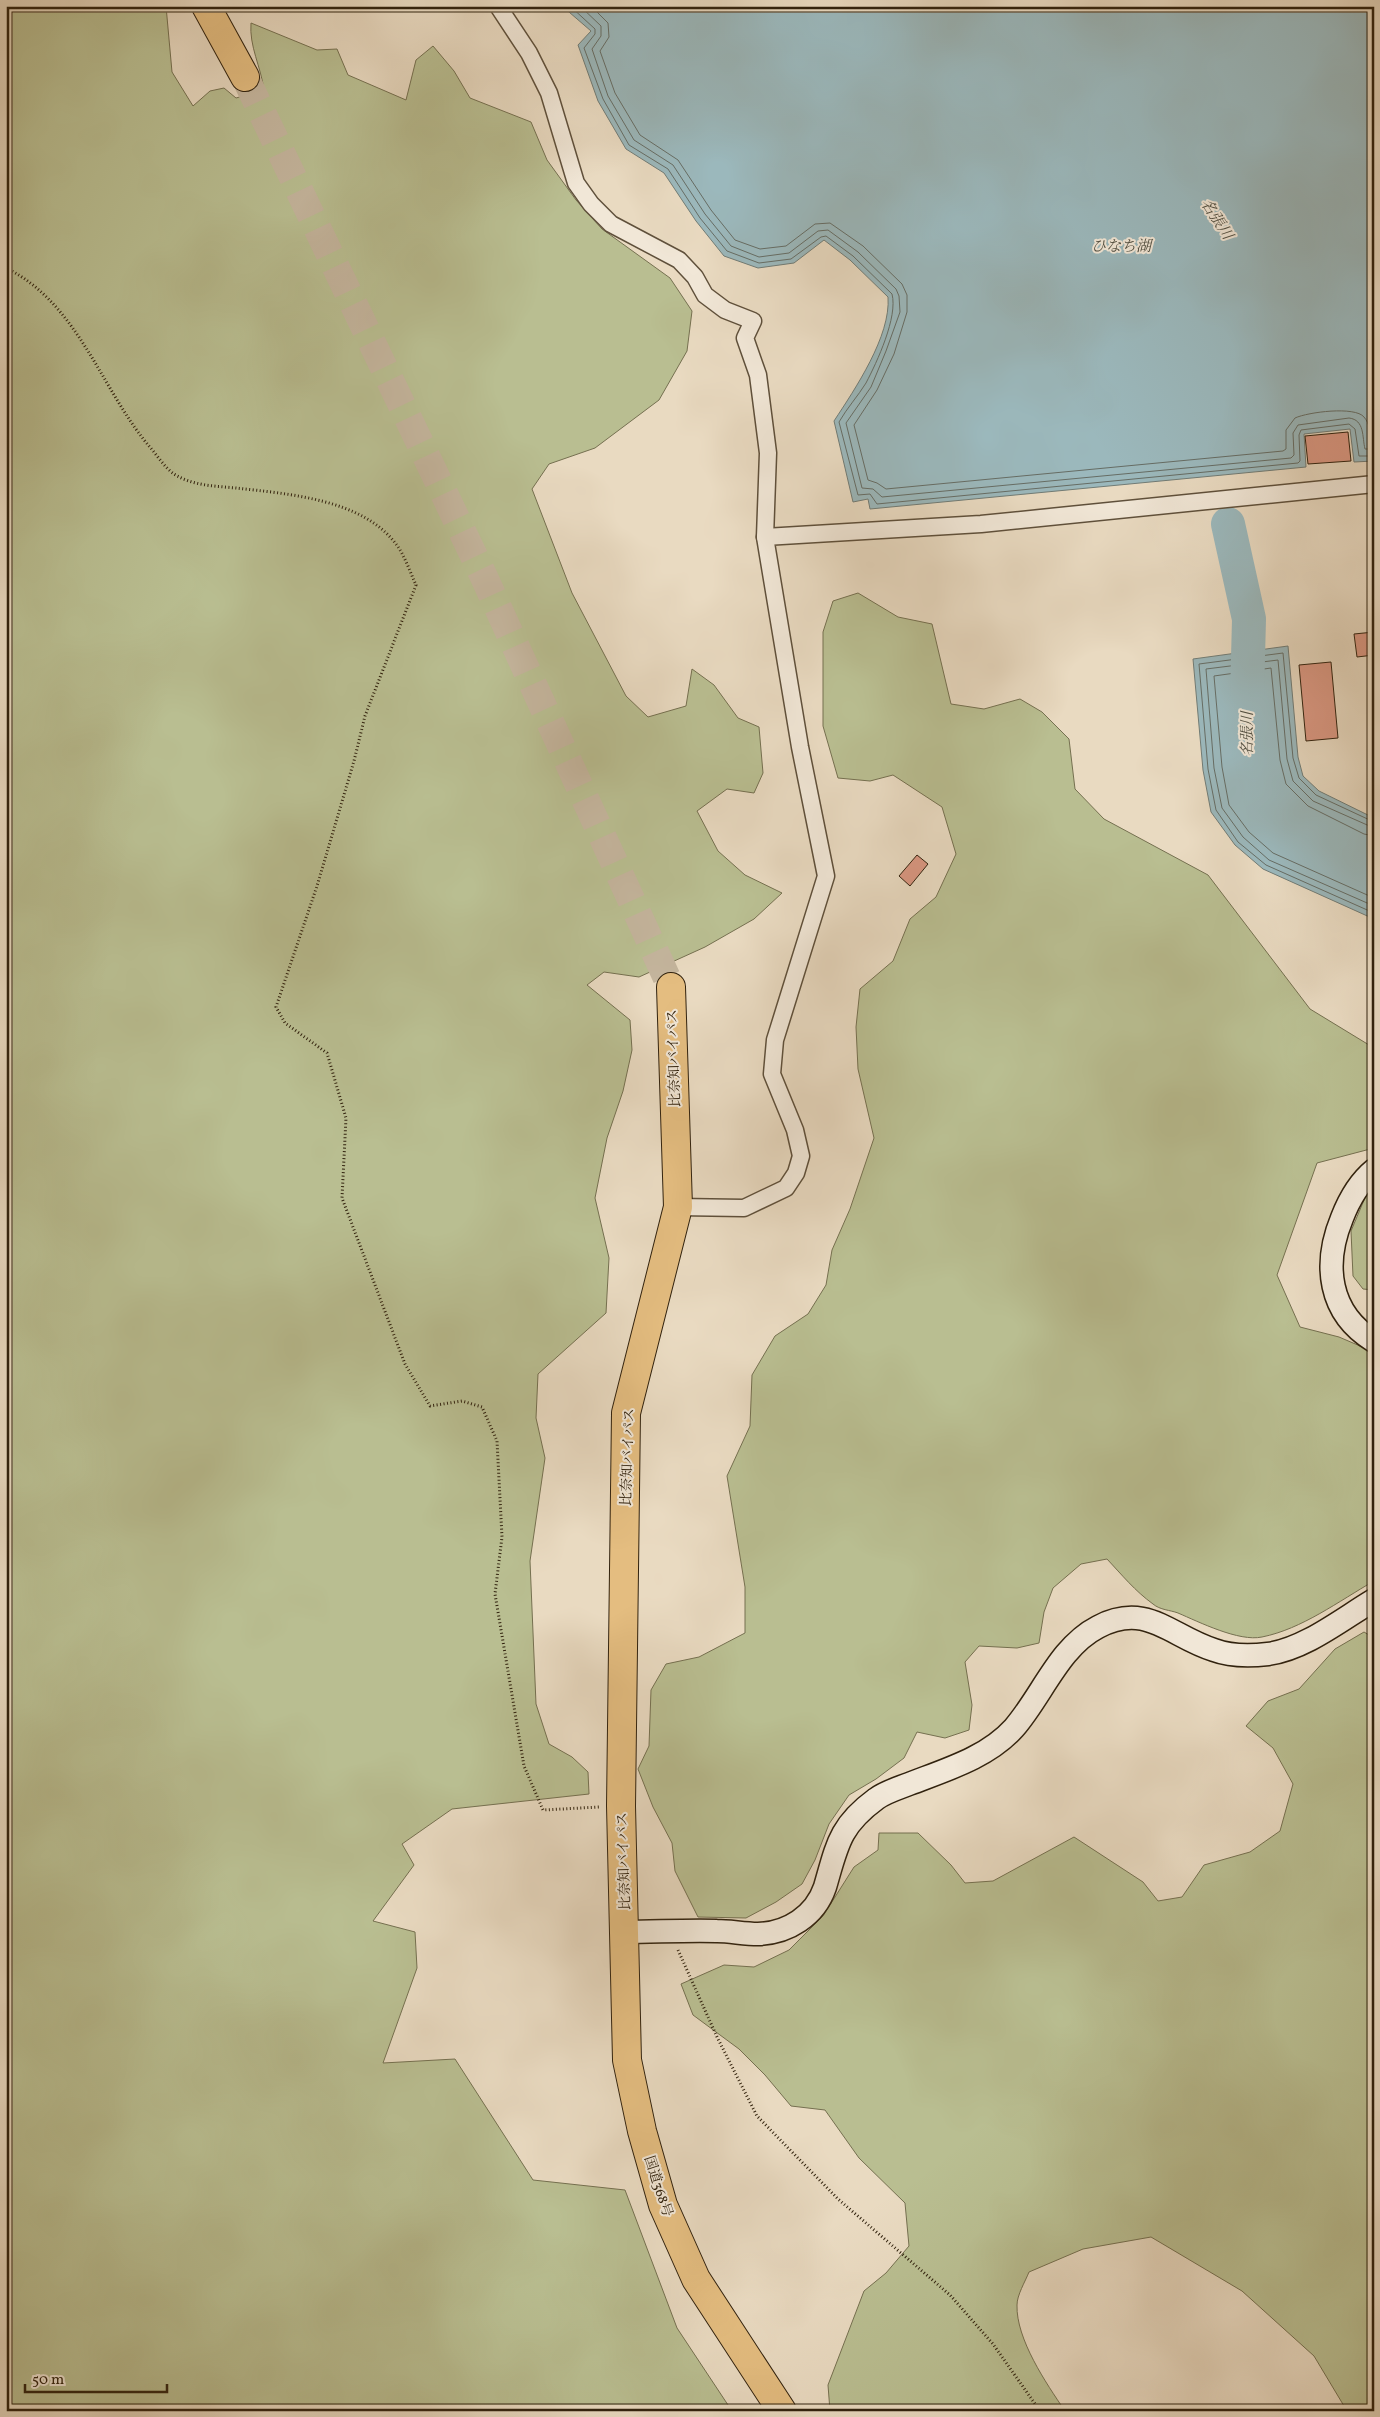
<svg xmlns="http://www.w3.org/2000/svg" width="1380" height="2417" font-family="Vollkorn,'Noto Serif JP',serif">
<style>
.green{fill:#b9be91;stroke:#757050}
.water{fill:#9bb8bc;stroke:#717c76}
.lines{fill:none;stroke-linecap:round;stroke-linejoin:round}
.shore{stroke:#666d65;stroke-width:1}
.river{stroke:#9bb8bc;stroke-width:34}
.building{fill:#db9883;stroke:#31220e}
.highway-tunnel{stroke:#c4b59d;stroke-width:28;stroke-dasharray:28 14;stroke-linecap:butt}
.street-casing{stroke:#5f503b;stroke-width:19}
.secondary-casing{stroke:#31220e;stroke-width:25}
.highway-casing{stroke:#31220e;stroke-width:30}
.path{stroke:#31220e;stroke-width:3;stroke-dasharray:1 2.5;stroke-linecap:butt}
.street{stroke:#f1e7d7;stroke-width:16}
.secondary{stroke:#f1e7d7;stroke-width:22}
.highway{stroke:#e4bd80;stroke-width:28}
.labels{text-anchor:middle;stroke-width:4;stroke-linejoin:round;paint-order:stroke}
.street-label{font-size:14px;fill:#31220e;stroke:#f1e7d7}
.water-label{font-size:15px;font-style:italic;fill:#514f42;stroke:#f1e7d7}
</style>
<rect width="100%" height="100%" fill="#e9dac1"/>
<filter id="stains"><feTurbulence type="fractalNoise" baseFrequency=".004" numOctaves="4"/><feColorMatrix values="0 0 0 0 .2 0 0 0 0 .09 0 0 0 0 .02 0 0 0 .5 -.17"/></filter>
<radialGradient id="worn" r=".72"><stop offset=".6" stop-color="#630" stop-opacity="0"/><stop offset="1" stop-color="#630" stop-opacity=".3"/></radialGradient>
<g class="green">
<path d="M6,6H166L172,72L193,106L210,91L224,88L236,98L264,90C261,67 249,46 251,23L317,50L337,49L348,75L406,100L416,60L433,46L454,71L470,98L531,122L547,160L576,200L602,229L670,278L692,311L687,351L659,400L595,448L549,464L532,489L572,593L626,696L648,717L686,706L692,669L714,685L738,718L759,727L763,773L754,793L727,789L697,811L718,851L745,875L782,893L754,919L705,947L639,977L604,972L587,985L630,1020L632,1050L623,1091L607,1138L595,1198L609,1258L606,1313L538,1374L536,1418L545,1458L530,1561L536,1704L549,1744L572,1757L588,1772L589,1794L452,1809L402,1844L414,1865L373,1921L415,1932L417,1968L383,2063L455,2059L533,2180L625,2190L677,2328L732,2411H6Z"/>
<path d="M858,593L898,617L932,624L951,704L984,709L1020,699L1042,712L1069,739L1075,789L1104,819L1208,875L1310,1009L1374,1048V1148L1317,1163L1277,1275L1300,1327L1339,1337L1374,1352V1581C1339,1601 1302,1629 1262,1637C1239,1642 1199,1622 1178,1613C1170,1610 1160,1610 1153,1604C1135,1591 1122,1575 1107,1559L1081,1564L1053,1588L1044,1612L1039,1643L1017,1648L979,1646L965,1662L972,1705L969,1730L945,1738L917,1732L904,1758L876,1779L849,1795L829,1824L815,1860L802,1884L776,1902L746,1918L698,1917L675,1871L672,1843L653,1807L638,1769L649,1746L651,1690L666,1664L699,1657L745,1633V1587L727,1476L750,1426L752,1375L775,1336L808,1314L826,1285L832,1250L850,1209L874,1138L858,1069L856,1027L860,989L893,961L910,919L936,897L956,854L942,807L893,775L870,781L838,778L823,726V632L833,601Z"/>
<polygon points="1374,1189 1374,1290 1363,1289 1353,1276 1351,1231 1367,1193"/>
<path d="M1364,1632L1374,1638V2411H1347L1314,2356L1242,2291L1151,2237L1083,2249L1029,2272C1025,2282 1017,2295 1017,2305C1016,2339 1046,2383 1065,2411H830L828,2385L864,2291L886,2273L909,2246L905,2203L859,2158L825,2110L791,2106L765,2075L739,2049L693,2015L681,1984L724,1965L754,1967L789,1950L823,1916L854,1867L878,1850L879,1833H918L951,1865L965,1883L993,1881L1074,1837L1143,1882L1158,1901L1182,1897L1204,1865L1250,1852L1280,1831L1293,1784L1273,1748L1246,1726L1268,1701L1299,1689L1335,1649Z"/>
</g>
<g class="water">
<path d="M562,6H1374V461L1354,462L1350,429L1304,434L1306,467L870,509L868,499L853,502L834,421C855,389 891,336 888,297L850,260L824,240L794,263L758,268L724,256L696,221L664,173L626,149L598,101L578,45L591,31Z"/>
<polygon points="1288,646 1298,757 1303,776 1319,791 1374,818 1374,919 1263,869 1235,845 1211,812 1203,770 1193,659"/>
</g>
<g class="lines">
<g class="shore">
<path d="M570,6L595,29V34L584,48L603,99L629,145L668,169L700,218L727,251L759,263L791,259L821,237L826,236L853,256L892,294C898,317 877,362 866,383C858,396 847,408 839,422L858,495L870,494L877,504L1298,463L1300,461L1299,435L1301,430L1349,424L1355,429L1359,456H1374"/>
<path d="M580,6L601,26V36L592,49L608,96L634,140L673,165L705,214L731,246L759,257L789,253L818,231L828,230L858,252L896,289L899,296L900,312L886,351L871,387L846,423L862,488L873,489L882,497L1291,458L1294,455L1293,433L1298,425L1349,418C1365,420 1362,437 1365,449H1374"/>
<path d="M591,6L608,23L609,37L600,51L615,93L640,135L678,160L711,210L735,240L760,249L786,246L815,224L830,223L863,246L902,284L907,295V312L894,354L877,390L854,425L868,480L877,483L886,489L1283,451L1286,449V430L1295,418C1308,412 1355,406 1364,417C1370,424 1370,432 1371,440L1374,442"/>
<polyline points="1374,822 1316,795 1299,778 1293,758 1283,653 1199,664 1208,769 1216,810 1238,842 1266,865 1374,913"/>
<polyline points="1374,828 1313,801 1293,781 1287,759 1278,660 1206,669 1214,768 1222,808 1243,837 1269,860 1374,906"/>
<polyline points="1374,836 1364,834 1308,806 1286,784 1280,760 1271,668 1214,676 1222,767 1229,805 1249,832 1273,853 1374,898"/>
</g>
<polyline class="river" points="1228,524 1249,619 1247,697"/>
</g>
<g class="building">
<polygon points="1348,432 1351,461 1308,464 1305,436"/>
<polygon points="1374,632 1374,655 1357,657 1354,634"/>
<polygon points="1331,662 1338,738 1306,741 1299,665"/>
<polygon points="917,855 928,864 910,886 899,876"/>
</g>
<g class="lines">
<polyline class="highway-tunnel" points="245,77 484,577 671,987"/>
<g class="street-casing">
<g id="street">
<polyline points="498,6 529,53 549,93 576,183 591,204 611,224 679,260 695,277 705,295 725,310 753,321 745,338 758,375 768,453 765,537"/>
<polyline points="678,1207 744,1208 786,1188 796,1173 801,1156 795,1130 772,1074 775,1040 826,876 800,747 765,537 981,524 1374,484"/>
</g>
</g>
<g class="secondary-casing">
<g id="secondary">
<path d="M1374,1170C1358,1183 1349,1200 1342,1218C1323,1264 1328,1313 1374,1341"/>
<path d="M625,1932C655,1932 686,1930 717,1931C730,1931 744,1934 758,1934C788,1933 815,1916 825,1887C837,1846 839,1826 876,1799C885,1792 899,1788 909,1784C945,1770 987,1758 1014,1728C1042,1696 1059,1647 1098,1627C1147,1601 1171,1637 1214,1650C1230,1656 1251,1656 1268,1654C1305,1649 1342,1619 1374,1600"/>
</g>
</g>
<g class="highway-casing">
<g id="highway">
<polyline points="206,6 245,77"/>
<polyline points="671,987 678,1207 626,1413 621,1806 627,2060 642,2131 663,2205 696,2279 782,2411"/>
</g>
</g>
<g class="path">
<path d="M6,268C78,303 101,389 149,446C157,455 165,468 174,474C193,486 215,486 236,488C289,494 362,499 396,544C405,556 410,572 416,585L365,716L354,761L317,886L276,1007L285,1023L327,1053L346,1118L342,1198L405,1364L430,1406L462,1401L482,1407L497,1441L502,1537L495,1594L524,1766L543,1810L599,1807"/>
<polyline points="678,1950 717,2037 757,2116 838,2199 950,2295 993,2344 1040,2411"/>
</g>
<use href="#street" class="street"/>
<use href="#secondary" class="secondary"/>
<use href="#highway" class="highway"/>
</g>
<g class="labels">
<g class="street-label">
<text transform="translate(673 1058) rotate(-92)" y="5">比奈知バイパス</text>
<text transform="translate(627 1457) rotate(-88)" y="5">比奈知バイパス</text>
<text transform="translate(623 1861) rotate(-92)" y="5">比奈知バイパス</text>
<text transform="translate(659 2186) rotate(72)" y="5">国道368号</text>
</g>
<g class="water-label">
<text transform="translate(1217 219) rotate(57)" y="5">名張川</text>
<text x="1121" y="251">ひなち湖</text>
<text transform="translate(1247 734) rotate(-90)" y="5">名張川</text>
</g>
</g>
<rect width="1380" height="2417" fill="none" stroke="#e9dac1" stroke-width="25"/>
<rect x="8" y="8" width="1365" height="2402" fill="none" stroke="#31220e" stroke-width="2.5"/>
<rect x="12" y="12" width="1355" height="2392" fill="none" stroke="#31220e"/>
<path d="M25 2384v8h142v-8" fill="none" stroke="#31220e" stroke-width="2.5"/>
<text x="32" y="2384" font-size="15" fill="#31220e" stroke="#f1e7d7" stroke-width="4" paint-order="stroke">50 m</text>
<rect width="100%" height="100%" filter="url(#stains)"/>
<rect width="100%" height="100%" fill="url(#worn)"/>
</svg>
